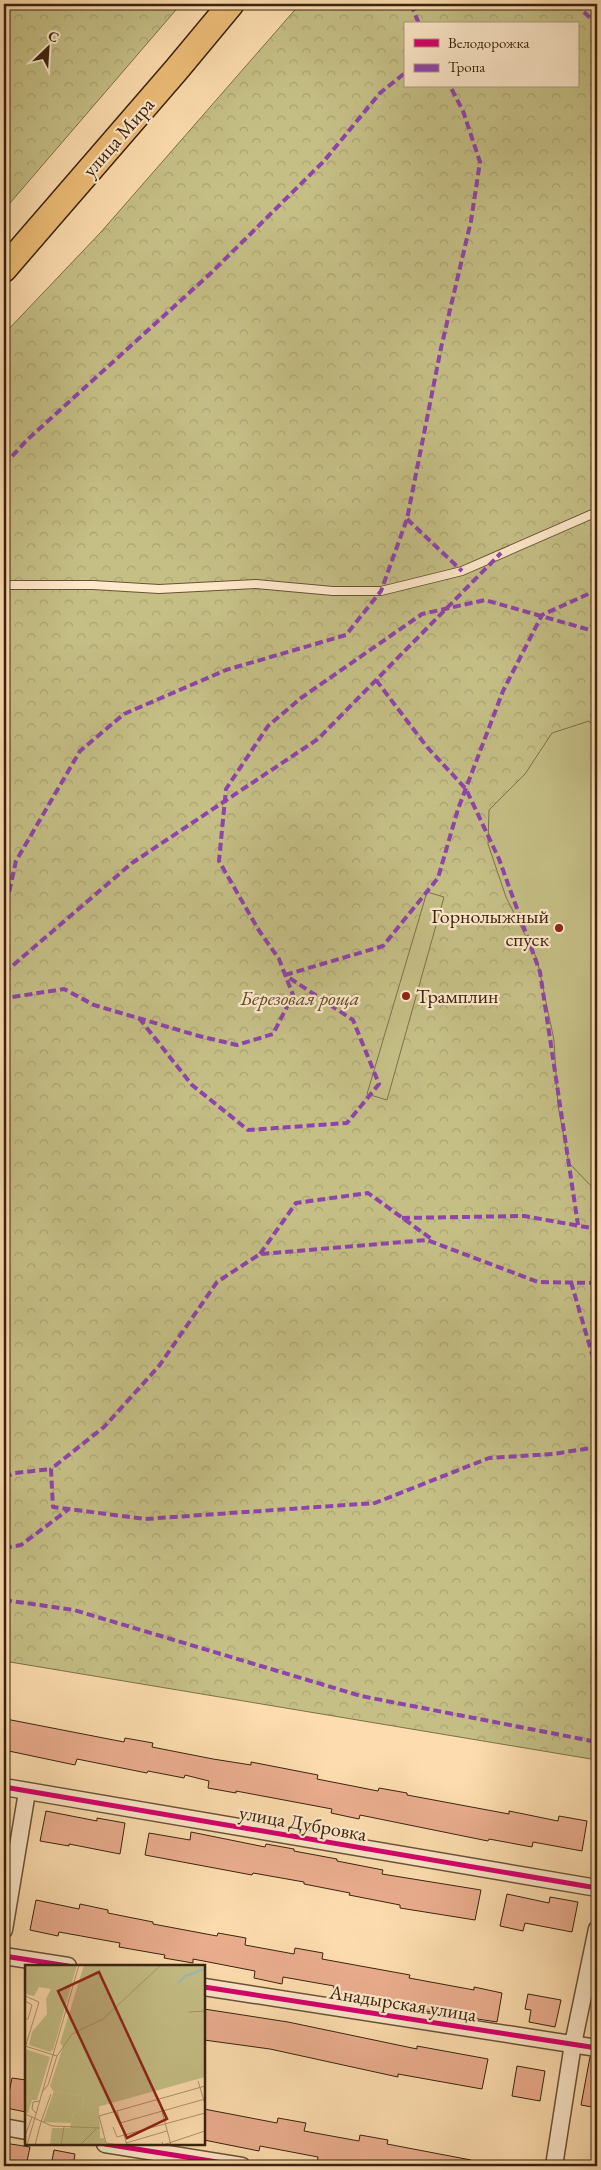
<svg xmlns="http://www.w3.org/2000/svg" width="601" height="2170" font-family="'EB Garamond',serif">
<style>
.forest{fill:url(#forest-crowns);stroke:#7f714a;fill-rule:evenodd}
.pitch{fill:#c5bf86;stroke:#7f714a}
.building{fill:#ebae8f;stroke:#39230e}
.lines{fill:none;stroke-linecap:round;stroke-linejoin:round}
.service-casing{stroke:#6a5236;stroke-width:10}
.minor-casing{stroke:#6a5236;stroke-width:19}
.primary-casing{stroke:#39230e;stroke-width:28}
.service{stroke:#fee9cb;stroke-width:8}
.minor{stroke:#fee9cb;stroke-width:16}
.primary{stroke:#eebe78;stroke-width:25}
.quiet{stroke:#8e44ad;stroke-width:4;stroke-dasharray:8 4;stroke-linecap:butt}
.cycleway-casing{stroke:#fee9cb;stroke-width:8}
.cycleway{stroke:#d6006c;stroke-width:5}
.poi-dot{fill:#8f2418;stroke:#fee9cb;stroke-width:2}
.labels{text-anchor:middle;stroke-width:4.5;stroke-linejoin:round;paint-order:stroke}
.street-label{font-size:20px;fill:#39230e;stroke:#fee9cb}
.poi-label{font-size:20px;fill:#39230e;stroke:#fee9cb;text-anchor:end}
.park-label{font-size:20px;font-style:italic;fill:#5c4a2c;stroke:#fee9cb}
.inset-river{fill:none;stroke:#a0bbb0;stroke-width:2.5}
.inset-road{fill:none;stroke:#af936f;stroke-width:1}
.view{fill:#8f2418;fill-opacity:0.15;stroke:#8f2418;stroke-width:2.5}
.inset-edge{fill:none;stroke:#39230e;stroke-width:2.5}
</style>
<defs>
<pattern id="forest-crowns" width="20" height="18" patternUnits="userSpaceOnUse" patternTransform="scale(1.25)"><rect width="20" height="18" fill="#c5bf86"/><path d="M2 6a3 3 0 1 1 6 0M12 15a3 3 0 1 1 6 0" fill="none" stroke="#aaa472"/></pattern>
</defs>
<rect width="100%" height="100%" fill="#fdddaf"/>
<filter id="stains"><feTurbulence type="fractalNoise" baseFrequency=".004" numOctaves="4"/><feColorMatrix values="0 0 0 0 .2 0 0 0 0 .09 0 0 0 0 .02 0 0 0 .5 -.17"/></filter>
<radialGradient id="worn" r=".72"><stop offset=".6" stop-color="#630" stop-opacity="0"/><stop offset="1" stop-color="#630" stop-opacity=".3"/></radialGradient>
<g class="forest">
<polygon points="4,4 181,4 4,210"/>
<path d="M300,4H597V1760L4,1661V334L101,232ZM405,24H577V86H405Z"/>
</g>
<g class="pitch">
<polygon points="589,721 597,732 597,1192 569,1163 558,1106 554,1040 537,959 506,897 488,844 489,810 525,774 552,733"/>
<polygon points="427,892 444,897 387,1100 367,1094"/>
</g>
<g class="building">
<polygon points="6,1719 124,1742 125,1738 153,1743 152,1747 213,1759 251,1765 251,1762 318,1775 317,1779 378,1791 379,1788 407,1793 407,1795 509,1814 509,1811 558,1821 559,1816 587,1821 582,1851 533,1842 532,1847 489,1839 488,1841 360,1815 359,1819 331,1813 332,1809 236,1791 236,1793 208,1788 209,1781 185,1775 184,1778 148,1771 147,1773 77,1759 75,1765 4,1750"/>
<polygon points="46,1811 97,1821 97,1818 125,1823 120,1854 69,1844 69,1846 40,1841"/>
<polygon points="191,1832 265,1847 266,1844 294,1849 294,1851 337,1859 337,1861 383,1870 382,1874 481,1890 475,1920 400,1908 400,1905 349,1895 350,1893 304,1884 304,1882 253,1873 252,1875 145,1855 149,1833 190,1840"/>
<polygon points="507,1894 549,1903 550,1897 578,1902 572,1932 525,1923 523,1931 500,1926"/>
<polygon points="36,1900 79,1909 80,1904 108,1910 108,1913 153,1922 153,1924 217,1936 218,1933 246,1938 245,1945 294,1954 295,1948 323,1953 322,1959 410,1975 409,1978 474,1990 474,1987 502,1993 497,2022 419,2010 420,2008 333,1992 334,1986 283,1977 282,1984 254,1978 255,1971 193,1959 193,1963 164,1958 165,1955 119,1947 120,1943 59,1932 58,1936 30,1930"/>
<polygon points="528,1994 561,2000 555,2027 529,2022 531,2010 525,2009"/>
<polygon points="204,2009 288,2022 417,2049 417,2046 488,2059 482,2089 398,2074 398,2077 270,2049 204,2040"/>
<polygon points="590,2057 597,2058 597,2108 581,2105"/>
<polygon points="517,2066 545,2071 540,2101 512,2096"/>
<polygon points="12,2078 26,2080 26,2112 6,2108"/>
<polygon points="204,2109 277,2123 278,2118 306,2123 304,2131 359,2141 360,2135 388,2140 387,2144 471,2160 471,2166 317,2165 318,2157 260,2146 259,2151 204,2140"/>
<polygon points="4,2143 30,2147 26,2166 4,2166"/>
<polygon points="54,2150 75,2154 73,2166 51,2166"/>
</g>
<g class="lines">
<g class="service-casing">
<polyline id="service" points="4,585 93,585 159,589 256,584 333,591 381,591 462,571 597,512"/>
</g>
<g class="minor-casing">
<g id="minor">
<polyline points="4,1787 597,1888"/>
<polyline points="4,1930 27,1792"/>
<polyline points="4,1956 68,1966"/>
<polyline points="204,1987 597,2048"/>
<polyline points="4,2127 26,2131"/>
<polyline points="105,2144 242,2166"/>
<polyline points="554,2166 573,2044 597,1929"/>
</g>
</g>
<g class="primary-casing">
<polyline id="primary" points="4,269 177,69 231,4"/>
</g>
<use href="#service" class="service"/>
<use href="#minor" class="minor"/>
<use href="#primary" class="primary"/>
<g class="quiet">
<polyline points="411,4 419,24"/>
<polyline points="575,4 597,24"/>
<polyline points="4,465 27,440 211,273 324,161 380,93 405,73"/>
<polyline points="407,519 462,571"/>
<polyline points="376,680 427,747 466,789 499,859 540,972 578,1225"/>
<polyline points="4,915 16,861 80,751 124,714 226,670 346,635 381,591 407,519 441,348 471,221 480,162 463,111 450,86"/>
<polyline points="4,973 132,863 318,739 501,553"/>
<polyline points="285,975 383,946 438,878 458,809 503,691 542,615 597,590"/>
<polyline points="4,1003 6,998 64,989 94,1005 199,1036 237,1045 273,1034 293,995 279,959 258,929 219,861 226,789 268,726 301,698 422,614 485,600 597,632"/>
<polyline points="139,1018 192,1085 248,1130 347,1123 379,1084 353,1020 285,975"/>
<polyline points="402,1218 524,1216 597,1229"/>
<polyline points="260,1254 296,1203 368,1193 433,1240"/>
<polyline points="571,1282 597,1371"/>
<polyline points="597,1283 538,1282 427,1240 260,1254 217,1282 159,1366 104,1427 51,1469 53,1507 145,1519 375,1503 489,1458 553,1454 597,1447"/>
<polyline points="4,1477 15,1473 51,1469"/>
<polyline points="4,1548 21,1545 69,1509"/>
<polyline points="4,1600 74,1610 361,1696 597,1742"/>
</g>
<g class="cycleway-casing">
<g id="cycleway">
<polyline points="4,1787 597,1888"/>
<polyline points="4,1956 68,1966"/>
<polyline points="204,1987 597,2048"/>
<polyline points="105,2144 242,2166"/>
</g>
</g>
<use href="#cycleway" class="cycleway"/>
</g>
<g class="poi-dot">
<circle cx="559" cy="928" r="5"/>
<circle cx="406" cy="996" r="5"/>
</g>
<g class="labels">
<g class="street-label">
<text transform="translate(118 137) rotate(-49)" y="7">улица Мира</text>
<text transform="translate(303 1823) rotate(10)" y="7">улица Дубровка</text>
<text transform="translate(403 2003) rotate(9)" y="7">Анадырская улица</text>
</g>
<g class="poi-label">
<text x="549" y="923">Горнолыжный<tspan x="549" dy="23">спуск</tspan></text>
<text x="416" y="1003" text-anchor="start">Трамплин</text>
</g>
<g class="park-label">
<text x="300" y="1005">Березовая роща</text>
</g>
</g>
<g transform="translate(25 1965)">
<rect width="180" height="180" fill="#fdddaf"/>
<path d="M0,0H52L28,85L25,87L4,80L7,67L22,49L21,34L26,24L14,22L9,31L0,29ZM59,0H180V112L58,146L57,131L28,126L25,121L38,82L35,78ZM0,84L25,92L12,135H7L3,148L0,147Z" fill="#c5bf86"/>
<path d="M29,126L57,131L58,146L48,148L46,158L18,157Z" fill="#c5bf86"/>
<path d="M138,9L143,13L141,17L117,22L122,14ZM74,141L75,173H79L81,180H25L27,163H45L48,148Z" fill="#c5bf86"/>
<path d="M96,56L103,70L118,87H108L93,68Z" fill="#c5bf86"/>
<path class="inset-river" d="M153,18L160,11L180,4"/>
<path class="inset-road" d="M0,31L14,37L0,83M0,36L7,40L3,54H0M164,47L180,46M0,81L32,91L23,120L17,127M32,91L47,69L78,54L136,0M173,116L180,139M134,135L146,180M92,146L102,180M11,148L7,144L8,137L14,136M0,149L27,161L75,163M16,157L26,129M95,158L180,134M88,162L92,172L180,148M0,171L7,152M137,177L138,180L180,166M101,178L142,166M2,180L54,0M10,180L16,157M36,180L39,162M55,180L71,164M94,180L81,178L74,151L180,121"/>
<path class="view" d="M74,7L142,154L102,173L33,26Z"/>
<rect width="180" height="180" class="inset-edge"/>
</g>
<rect width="601" height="2170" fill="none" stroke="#fdddaf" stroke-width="20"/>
<rect x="5" y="5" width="591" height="2160" fill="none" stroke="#39230e" stroke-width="2.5"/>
<rect x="10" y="10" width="581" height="2150" fill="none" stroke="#39230e"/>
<rect x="404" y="22" width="175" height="65" fill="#fee9cb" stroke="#af9a7f"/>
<rect x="414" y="39" width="25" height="8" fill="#d6006c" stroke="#af9a7f"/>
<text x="448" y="48" font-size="15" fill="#39230e">Велодорожка</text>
<rect x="414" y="64" width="25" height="8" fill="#8e44ad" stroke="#af9a7f"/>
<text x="448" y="72" font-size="15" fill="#39230e">Тропа</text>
<g transform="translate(48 48) rotate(25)" stroke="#fee9cb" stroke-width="4" paint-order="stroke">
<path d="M0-4L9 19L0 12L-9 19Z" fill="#39230e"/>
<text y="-8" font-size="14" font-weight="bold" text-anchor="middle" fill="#39230e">С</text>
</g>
<rect width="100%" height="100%" filter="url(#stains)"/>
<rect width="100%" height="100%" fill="url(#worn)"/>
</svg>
